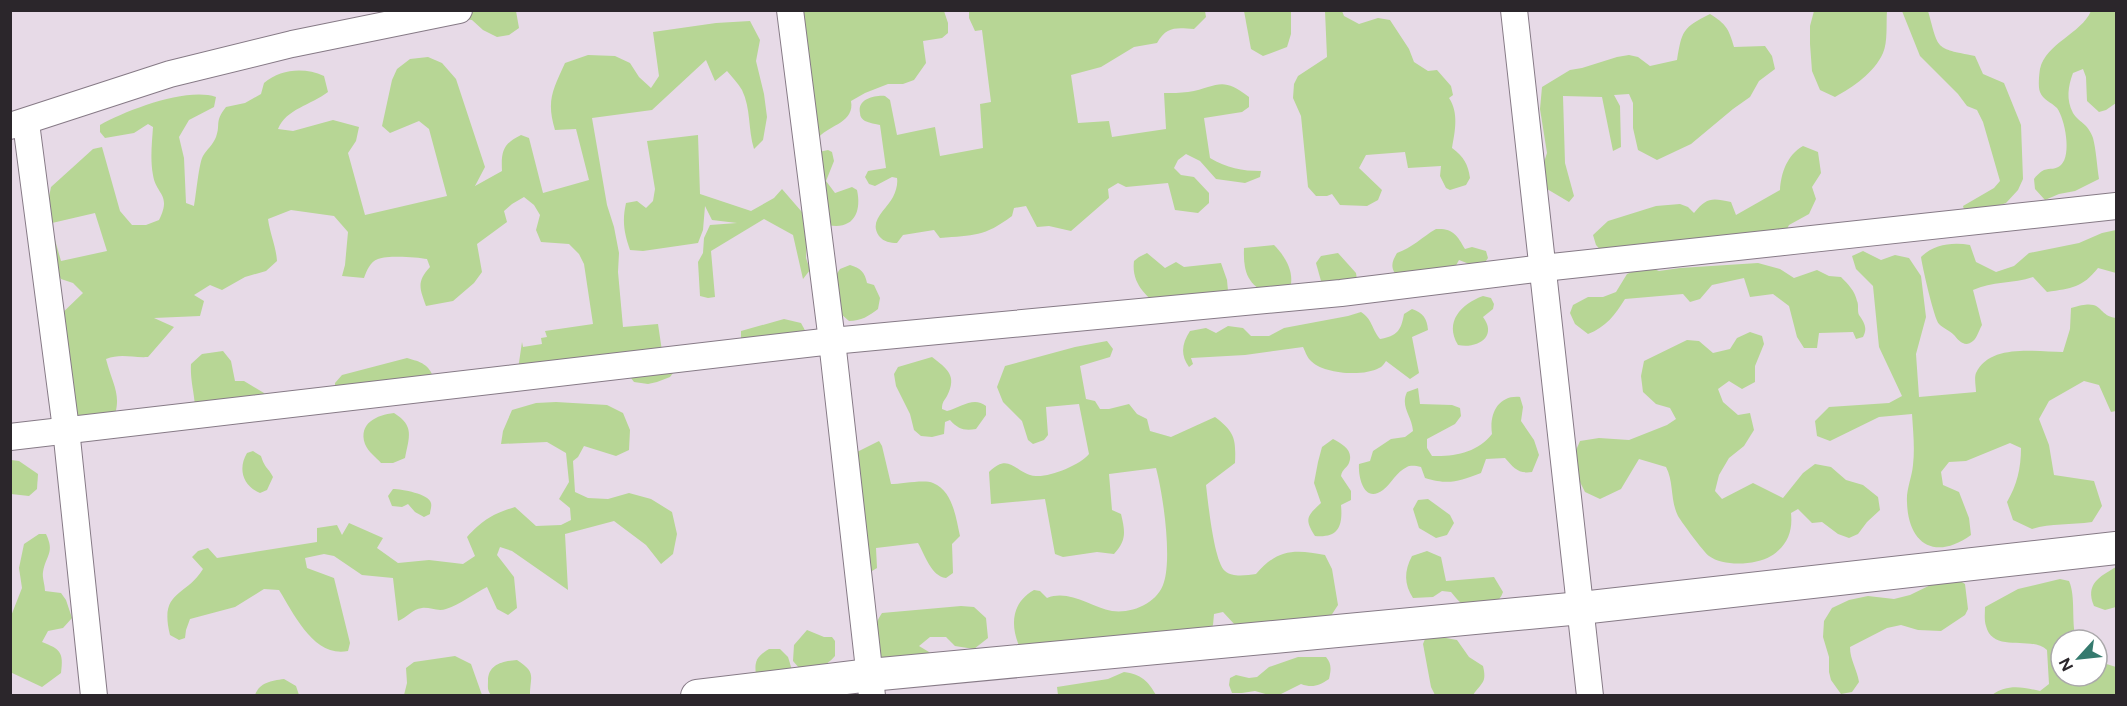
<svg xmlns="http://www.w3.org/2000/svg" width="2127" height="706" font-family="Figtree,sans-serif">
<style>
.green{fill:#b7d695}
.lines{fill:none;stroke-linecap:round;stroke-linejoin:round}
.minor-casing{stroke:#867a86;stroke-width:28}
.tertiary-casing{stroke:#867a86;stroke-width:34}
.minor{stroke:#fff;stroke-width:26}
.tertiary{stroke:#fff;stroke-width:32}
</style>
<rect width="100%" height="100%" fill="#e7dae7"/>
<g class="green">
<path d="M797,10L944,11L948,23V33L942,38L923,41L926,63L914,80L903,84H888L865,93L851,101C855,122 830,125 819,137Z"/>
<polygon points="387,11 516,11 519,28 509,35 497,37 483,30 472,20"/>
<path d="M969,11H1205L1206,17L1194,29C1176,28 1167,26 1157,43L1134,47L1101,67L1071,75L1078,123L1109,121L1112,137L1166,129L1164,93C1172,93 1180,93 1188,92C1218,87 1221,75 1249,97V107L1242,112L1204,118L1210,158C1227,168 1242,171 1261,171L1260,177L1245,183L1216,179L1200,161L1186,154L1178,160L1174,168L1181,175L1194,177L1209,193V203L1198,213L1175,210L1168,183L1126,187L1118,183L1108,189L1109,198L1071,231L1049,226L1037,227L1026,206L1014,208L1012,216C984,237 974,235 940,238L934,230L903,235L897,243C890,243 884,242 879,236C868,221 887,209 893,197C896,191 898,184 897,178L892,177L875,186L869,184L865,177L868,171L886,168L880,125C876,124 869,123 865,121C862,119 860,117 860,113C857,99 875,95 885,96L890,100L897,135L935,127L940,156L983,148L980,104L991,102L982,30L975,31L969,18Z"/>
<polygon points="1244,11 1291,11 1291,34 1287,47 1263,56 1251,49"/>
<path d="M1325,11H1342L1344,16L1359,24L1378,18L1390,20L1409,49L1414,62L1428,71L1437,70L1451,86L1453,95L1449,98C1459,113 1455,131 1452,148C1464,157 1468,164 1470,178L1466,185L1450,190L1446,188L1440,176L1441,166L1408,168L1405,152L1366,155L1359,168L1382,190L1378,200L1367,206L1340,205L1332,194L1327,196H1316L1308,187L1301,116L1293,98L1294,84L1298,76L1327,57Z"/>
<path d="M1814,11H1887C1886,23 1888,42 1883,53C1874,73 1853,87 1835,97L1820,90L1812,71L1810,44V26Z"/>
<path d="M1902,11H1928C1939,50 1934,48 1975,56L1983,74L2004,83L2021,125L2023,179L2018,190L2006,203L1973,214L1965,213L1963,206L1994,188L2000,181L1983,122L1977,110L1967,106L1958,94L1920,56Z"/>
<path d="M2091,11H2116V103L2106,110L2099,112L2087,101L2086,77L2083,69L2073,73C2068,86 2066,100 2073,113C2078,122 2088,123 2093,138C2096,149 2097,166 2099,179L2075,191L2059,194L2045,200L2035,189L2034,179C2036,176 2040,172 2044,170C2050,168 2056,170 2061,165C2072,155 2065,119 2057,108C2051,102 2043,100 2040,92C2038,87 2039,75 2040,69C2046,43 2081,34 2091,11Z"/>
<path d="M1710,14C1726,24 1729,29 1734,47L1765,46L1772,56L1775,69L1759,81L1750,97L1733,109L1691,144L1657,160L1638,150L1633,128V103L1629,94L1614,95L1620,106L1621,147L1613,151L1602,97L1563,96L1565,163L1574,196L1569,202L1547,189L1543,165L1547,153L1540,109L1542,87L1570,70L1582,68L1617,57L1629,55L1638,57L1650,66L1677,60C1682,31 1682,28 1710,14Z"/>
<path d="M750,21L760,40L756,61L764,94L767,117L763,140L754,149C748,130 751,108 742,90C738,83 732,77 727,71L715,81L706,60L652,110L592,118L607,205L614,227L619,253L618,272L623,327L658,324L662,351L676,369L670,377L657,382L648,384L634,382L628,374L516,383L522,342L523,347L542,344L541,338L547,337L545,331L593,324L584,264L579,254L569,244L541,242L536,230L540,215L534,205L524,197L512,204L504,211L507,222L477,244L482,272L474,283L453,301L426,306C420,289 416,282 430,267L427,259C417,257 388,255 378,259C370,262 367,270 364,278L342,276L345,265L348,232L334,216L291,210L268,219C270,234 276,246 277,261L266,271L245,277L222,290L210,285L194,295L204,301L200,316L154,318L174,327L148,357C132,358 121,353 106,359C113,387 124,396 111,425L80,433L55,320L83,293L73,283L61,279L54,267L51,240H55L61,261L107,251L95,213L52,223L46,212L51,187L93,149L102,147L120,211L132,225H146L159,220C172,194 156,195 153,175C150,159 152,143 153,127L148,124L134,133L105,138L100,132V125C127,110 187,87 216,97L214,107L189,120L179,137L184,158L186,203L194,206C196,196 199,162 203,156C207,149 213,145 216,137C221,124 214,122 226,107L245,103L261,94L264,83C281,69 304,67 324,76L328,92C311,105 286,109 278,129L293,131L333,120L359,127L356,141L348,153L365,215L447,196L429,129L419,121L390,133L382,126L392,80L397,69L410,59L428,57L442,63L456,79L485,167L475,186L502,171C501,151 503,144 521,135L529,138L543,193L589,180L576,129L555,130C546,100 553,90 565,63L588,55L615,56L630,63L639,77L651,88L659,76L653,32L716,23Z"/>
<path d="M698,135L700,194L751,211L774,198L782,189L808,219L806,258L810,270L803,279L793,235L764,219L711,251L715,297L708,298L700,296L698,262L703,253L704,238L710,225L737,223L712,220L705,206L703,230L698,243L643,251L630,250C624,233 622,221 626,203L637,201L646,208L653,201L655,189L647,141Z"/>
<path d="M1803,146L1818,152L1821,173L1812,187L1816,199L1809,214L1789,225L1783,237L1606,256L1596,245L1593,235L1608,221L1656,206L1680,204L1688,207L1694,213C1707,197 1712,198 1731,202L1736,215L1780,190C1781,173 1787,155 1803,146Z"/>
<path d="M828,150L832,152L834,161L826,181L835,193L852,187L857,190C862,213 853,230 828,225L819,152Z"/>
<path d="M1436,229C1453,228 1457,235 1465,249L1472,247L1486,251L1488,258L1483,265L1477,267L1459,260L1454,269L1399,278C1390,269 1391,263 1397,253C1412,248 1422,237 1436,229Z"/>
<path d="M2116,230V273L2098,268C2082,288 2072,288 2047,292L2033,277C2013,284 1992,281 1973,290L1982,325C1979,330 1977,338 1973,341C1965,348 1959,341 1954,335C1949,330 1943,328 1939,324C1934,319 1922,265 1921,257C1934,244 1953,242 1970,245L1976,262L1996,272L2014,266L2029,253L2079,243L2102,233Z"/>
<path d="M1274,245C1284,255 1293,269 1291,284L1274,296C1249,287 1243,275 1244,248Z"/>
<path d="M1863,251L1881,260L1895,255L1909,258L1921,276L1926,317L1916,354L1919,397L1976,392C1976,387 1974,378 1976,373C1990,343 2037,352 2063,352L2070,329L2071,308C2106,297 2095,315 2116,318V411L2111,412L2099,385L2084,381L2049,401L2039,419L2049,445L2054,475L2094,481L2102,506L2092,522C2071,525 2051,523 2032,529L2013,520L2007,502C2017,485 2021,468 2021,448L2010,443L1966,461L1949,462L1941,472L1943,485L1959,492L1969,518L1971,535C1935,561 1908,544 1907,502C1906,490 1912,477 1913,465C1915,448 1913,430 1912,414L1879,417L1830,441L1817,436L1815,421L1829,407L1889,403L1902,396L1879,347L1873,286L1856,269L1852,256Z"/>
<path d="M1147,253L1165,268L1176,262L1184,267L1221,263L1227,280L1228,291L1163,309C1147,297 1131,284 1134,261L1139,257Z"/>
<polygon points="1338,253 1356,273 1357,280 1326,287 1321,281 1316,263 1321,256"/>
<path d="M1758,263L1780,269L1794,278L1817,270L1829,276L1841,277C1848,284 1855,291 1857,301C1859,305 1857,311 1859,315C1864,322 1868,328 1863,337L1856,339L1853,332L1819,333L1817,348H1804L1797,337L1789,306L1773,294L1750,297L1744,278L1712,285L1700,299L1690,302L1683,294L1625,299C1615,315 1606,327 1588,334L1575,324L1570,313L1573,305L1588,297H1603L1616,292L1627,274L1646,266L1659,271L1680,268Z"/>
<path d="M850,265C860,268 865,272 867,283L874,285L880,298L878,309C869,316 861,321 849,321L841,314L834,278L840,269Z"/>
<path d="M1483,296L1491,298L1494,304L1493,309L1483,317C1498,337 1477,349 1458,345C1444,322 1461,304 1483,296Z"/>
<path d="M1412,309C1423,313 1427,318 1428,330L1412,337L1419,373L1410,379L1386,361C1384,364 1382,367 1379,368C1363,377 1322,374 1310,360C1307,357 1305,351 1303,347L1245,355L1191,358L1193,364L1189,367C1180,355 1182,343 1190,331L1206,328L1216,333L1228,326L1243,328L1251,336H1269L1284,328L1348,316L1361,312C1373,320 1371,328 1380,339C1397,336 1401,331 1404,314Z"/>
<polygon points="784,319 801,323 807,334 741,340 741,331"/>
<path d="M1750,332L1762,336L1764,344L1755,366V382L1742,389L1729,381L1718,389L1723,402L1738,415L1750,413L1754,430L1744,446L1729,458L1719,475L1715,491L1722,499L1753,483L1783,498L1803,473L1815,464L1831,467L1846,480L1863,485L1878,497L1880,510L1867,522L1858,534L1849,538L1838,534L1822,522L1812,523L1798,509L1791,513C1793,532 1787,546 1771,556C1756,565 1724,567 1709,556C1702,550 1683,524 1678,516C1670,500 1674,482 1666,467L1639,459L1621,489L1600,499L1585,492L1575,472L1574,455L1580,441L1599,438L1629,440L1667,425L1676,419L1670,408L1656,404L1643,392L1641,376L1644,361L1687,340L1699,341L1713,353L1730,349L1737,338Z"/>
<path d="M1107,341L1113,349L1110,357L1080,366L1086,399L1095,401L1100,409H1109L1129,404L1137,414L1147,419L1150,431L1171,437L1215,417C1235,432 1236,439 1235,463L1206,485C1208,502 1214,562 1225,571C1233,578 1247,575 1256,574C1277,549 1295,549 1325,555L1332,569L1338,605L1325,625L1236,626L1223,612L1214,614L1213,625L1203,639L1020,648C1010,626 1011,603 1034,590L1040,591L1047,598C1069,589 1091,607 1112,611C1132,614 1158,603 1164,582C1172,556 1163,494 1156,468L1109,474L1112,510L1121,514C1125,531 1127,540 1114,554L1097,552L1063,557L1055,554L1045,499L991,504L989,472C1010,451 1015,474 1036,476C1051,477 1080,465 1089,454L1079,404L1046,407L1048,435L1044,440L1033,444L1028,440L1022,421L1003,402L997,387L1005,366L1075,347Z"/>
<path d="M223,351L231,361L235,381H244L264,393L269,403L195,406C194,392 190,379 191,364L202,354Z"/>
<path d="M932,357C946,368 958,375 947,396C944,401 942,402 942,409L947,411C961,407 974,396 986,406V415L976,429C964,431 958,429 950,420L945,422L944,434L932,437L921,436L914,430L910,414L896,386L894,374L898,367Z"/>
<path d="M407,358C421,362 429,364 434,379L335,391V383L342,375Z"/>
<path d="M1418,388L1420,404L1452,405L1460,408L1461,416L1455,424L1427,439V448L1432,456C1455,457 1478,452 1492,434C1489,414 1498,395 1520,397L1523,407L1521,421L1534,440L1539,455L1532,472C1518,474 1514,468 1505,458L1486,459L1481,473C1457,482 1449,485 1425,478L1421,467C1416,466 1411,465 1407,467C1396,472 1392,483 1383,490C1364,504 1358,477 1359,464L1370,461L1373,451L1391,439L1405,437L1413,431C1412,416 1400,407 1407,392Z"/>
<path d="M556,402L607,405L623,413L630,430L629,450L616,456L584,446L578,457L573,461L575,492L588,498L608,499L629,493L651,499L672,512L677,534L673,554L661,564L646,545L614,521L565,534L568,590L512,551L500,547L497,555L514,577L517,608L508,615L497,609L487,587C473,594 461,604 446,609C438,612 430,607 422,608C412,609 407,618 398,621L393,578L362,575L334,556L324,554L305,558L307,568L334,578L350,643L348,651C314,658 294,614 279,590L264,589L235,607L190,619L186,630L185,638L179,640L170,635C159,590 185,598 203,569L192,557L198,551L208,548L217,558L317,542V528L337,525L342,535L349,523L383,538L377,548L398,563L429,560L463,564L475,556L467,537C483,520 492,514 515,507L536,526L561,525L571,520L570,508L559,499L569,482L566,453L547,442L501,444L503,431L512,410L536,403Z"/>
<path d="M394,413C415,426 409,437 405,458L393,463H381C376,457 368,452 365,444C358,423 377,415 394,413Z"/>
<path d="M1333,439C1342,444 1354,450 1349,463C1347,468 1342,469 1341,476L1351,491V500L1341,505C1343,527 1338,538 1315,536C1304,519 1307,516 1321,503L1314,483L1318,462L1322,447Z"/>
<path d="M879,441L882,446L891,484C901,484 925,479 933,483C953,491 956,518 960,536L952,544L953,573L946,578C931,576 925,555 918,543L876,548L877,568L872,571L864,565L857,452Z"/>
<path d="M253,451L261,456C265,469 268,467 273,477L267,490L260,493C242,485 238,468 247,453Z"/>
<polygon points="11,460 19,461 38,474 37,489 29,496 11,494"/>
<path d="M393,489C402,489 429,494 431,503C432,507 430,510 430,514L424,517L415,512L408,504L402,507L392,506L388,496Z"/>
<polygon points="1428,499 1450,515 1454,523 1447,535 1436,538 1419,528 1413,509 1418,500"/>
<path d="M39,534H46C55,553 46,555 43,572C42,577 45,585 45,591L61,593L66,600L72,618L63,628L48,631L42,642C60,649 64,652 61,673L42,687L10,672L11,616L22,588L19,568L24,544Z"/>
<path d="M1427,551L1441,557L1446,581L1494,577L1503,592C1499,605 1483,612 1470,608C1462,606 1456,598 1451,592L1442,591L1433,597L1413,598C1404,584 1404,571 1412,556Z"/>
<path d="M2116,567V607L2105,610L2094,606C2085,584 2099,577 2116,567Z"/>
<path d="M1945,578L1957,579L1965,584L1968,609L1965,615L1941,631L1918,630L1901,625L1887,628L1850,647C1850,660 1857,669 1859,682L1852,692L1841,694L1831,680L1829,672V657L1823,637L1824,621L1832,608L1849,600L1868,596L1894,599L1910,595Z"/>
<path d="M2060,579L2069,581C2076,597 2071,621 2076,640H2061V676H2097V661L2116,667V695H1992C2007,684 2022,687 2040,691L2049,684L2047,650C2032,635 1993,654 1986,626C1984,620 1985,613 1985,607L2018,589Z"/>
<path d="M961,606L974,607L986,618L988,638L974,649L955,646L946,637H930L919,646L929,652L935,660L883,663C875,644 870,630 882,613Z"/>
<path d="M807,630L824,637H832L835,641V656C825,668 815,668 800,669L793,661L794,645Z"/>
<path d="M1435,636L1457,640L1469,657L1483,666C1487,683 1482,682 1473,695H1435L1431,687L1423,644L1425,639Z"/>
<path d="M769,649H780L788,657L792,670L757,680C754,664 754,658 769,649Z"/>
<polygon points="455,656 471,664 482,695 404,695 407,683 406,668 414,662"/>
<path d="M1298,657H1326C1332,664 1331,670 1329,679C1319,686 1312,688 1301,684L1279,695H1269L1255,691L1242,693H1232L1229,685L1230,678L1236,675L1249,678L1257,677L1269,667Z"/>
<path d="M517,660C537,673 530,676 530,695H491C487,690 488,687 488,681C488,664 503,661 517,660Z"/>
<path d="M1124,672C1141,674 1148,681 1156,695H1058L1057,687L1108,679Z"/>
<path d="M284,679L296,686L299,695H255C260,682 271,681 284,679Z"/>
</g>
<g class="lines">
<g class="minor-casing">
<g id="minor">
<polyline points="790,10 832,341 872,696"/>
<polyline points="1514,10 1590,696"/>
<polyline points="26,123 66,429 94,696"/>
<polyline points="10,126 170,74 292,44 459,10"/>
<polyline points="10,437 832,341 1341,293 1543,268 2116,206"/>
</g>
</g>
<g class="tertiary-casing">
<polyline id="tertiary" points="697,696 870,675 1581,608 2116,548"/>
</g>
<use href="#minor" class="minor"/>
<use href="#tertiary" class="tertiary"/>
</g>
<rect width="2127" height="706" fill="none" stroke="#2b262b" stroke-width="24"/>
<g transform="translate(2079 658) rotate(243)"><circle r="28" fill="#ffffff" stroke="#aaa8aa" stroke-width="1.5"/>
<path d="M0-4.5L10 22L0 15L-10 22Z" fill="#357a6e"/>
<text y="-9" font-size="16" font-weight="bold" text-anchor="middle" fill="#2b262b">N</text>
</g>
</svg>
